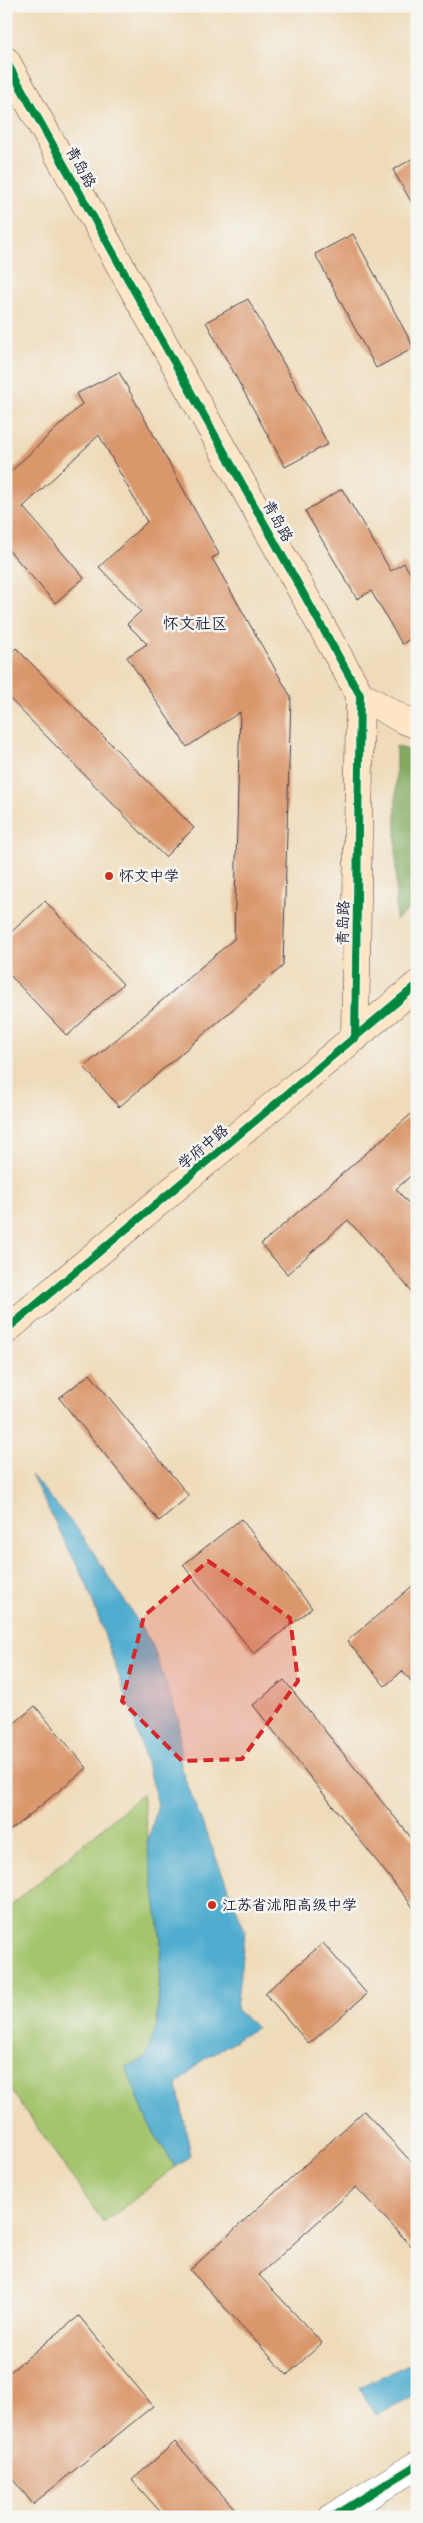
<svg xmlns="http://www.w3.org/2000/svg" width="423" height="2523" font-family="'Architects Daughter','LXGW WenKai TC',sans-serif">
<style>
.green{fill:#a4c46d;stroke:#637354}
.forest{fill:#83aa60;stroke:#52664e}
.water{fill:#51adcf;stroke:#3a6885}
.building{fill:#da976c}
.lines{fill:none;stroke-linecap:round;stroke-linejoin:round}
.street-casing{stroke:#413e4e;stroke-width:29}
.secondary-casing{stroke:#413e4e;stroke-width:29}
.street{stroke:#fff;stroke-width:28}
.secondary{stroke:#fde5c5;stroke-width:28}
.cycleway-casing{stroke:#f6f6f2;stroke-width:11}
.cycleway{stroke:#00873e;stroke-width:8}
.marked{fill:#d62828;fill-opacity:0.2;stroke:#d62828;stroke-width:4;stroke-dasharray:10 6;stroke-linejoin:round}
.poi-dot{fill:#c8321e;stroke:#f6f6f2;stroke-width:2}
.labels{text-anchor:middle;stroke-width:5;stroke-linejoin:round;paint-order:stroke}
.street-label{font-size:15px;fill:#22223b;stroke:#f6f6f2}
.poi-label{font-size:15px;fill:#22223b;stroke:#f6f6f2;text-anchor:start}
.neighbourhood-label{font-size:16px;fill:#22223b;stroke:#f6f6f2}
</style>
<rect width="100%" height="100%" fill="#f6f6f2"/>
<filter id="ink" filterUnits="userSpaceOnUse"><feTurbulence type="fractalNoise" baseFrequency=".02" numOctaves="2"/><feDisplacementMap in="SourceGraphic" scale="10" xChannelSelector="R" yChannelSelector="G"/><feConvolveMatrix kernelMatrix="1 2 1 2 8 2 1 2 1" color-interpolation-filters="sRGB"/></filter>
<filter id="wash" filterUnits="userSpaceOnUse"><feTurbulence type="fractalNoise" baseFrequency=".0096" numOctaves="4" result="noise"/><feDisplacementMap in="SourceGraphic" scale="20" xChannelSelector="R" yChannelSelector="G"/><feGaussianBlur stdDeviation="1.12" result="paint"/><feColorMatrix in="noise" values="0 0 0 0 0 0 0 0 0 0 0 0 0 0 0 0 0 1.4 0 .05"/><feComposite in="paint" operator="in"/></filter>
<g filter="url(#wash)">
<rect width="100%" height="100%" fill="#efdbba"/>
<polygon class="green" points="142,1794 161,1939 157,2024 146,2058 127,2068 148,2123 175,2167 104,2223 6,2083 6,1910"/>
<polygon class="forest" points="396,746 417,753 417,903 396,920"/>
<g class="water">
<polygon points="31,1475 83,1536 152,1644 179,1721 181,1769 245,1931 236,2009 256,2028 204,2059 177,2085 191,2156 175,2167 148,2123 126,2067 146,2058 157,2024 160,1976 161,1939 147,1844 158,1805 132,1713 87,1585"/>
<polygon points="417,2360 417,2394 376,2415 359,2388"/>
</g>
<g id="blocks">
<g class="building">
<polygon points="417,156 417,212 393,170"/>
<polygon points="353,234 414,348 376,368 315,254"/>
<polygon points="248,299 328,444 285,467 206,322"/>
<polygon points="119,372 219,554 212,558 291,697 283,966 119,1107 84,1067 234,939 240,712 187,747 127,657 147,644 127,624 141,611 99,567 147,522 99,435 23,507 84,578 55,603 6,547 6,476 82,404 76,394"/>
<polygon points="342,489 391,571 404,563 417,585 417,635 402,644 371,591 357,599 305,511"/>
<polygon points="16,648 194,828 165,857 6,695 6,658"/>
<polygon points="45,901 123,984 67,1036 6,971 6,937"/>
<polygon points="417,1109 417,1170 396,1189 417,1213 417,1297 348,1220 287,1274 261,1244"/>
<polygon points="90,1374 189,1496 159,1521 59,1398"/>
<polygon points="241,1519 312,1608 254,1654 183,1565"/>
<polygon points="417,1582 417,1687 402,1671 385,1686 347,1641"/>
<polygon points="284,1680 417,1845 417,1912 253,1705"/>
<polygon points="35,1706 87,1768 6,1834 6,1730"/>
<polygon points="323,1943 367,1994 309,2044 265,1993"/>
<polygon points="364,2111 417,2168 417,2252 356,2187 259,2275 322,2343 287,2375 190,2270"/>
<polygon points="79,2316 153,2406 33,2504 6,2471 6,2375"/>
<polygon points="175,2442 242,2517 165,2517 132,2480"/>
</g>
</g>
</g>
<g filter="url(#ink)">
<use href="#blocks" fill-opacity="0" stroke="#413e4e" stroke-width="1"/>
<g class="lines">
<g class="street-casing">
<polyline id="street" points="333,2517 417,2465"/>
</g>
<g class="secondary-casing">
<g id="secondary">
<polyline points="6,61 360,695 355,1038"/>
<polyline points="360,695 400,718 417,725"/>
<polyline points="6,1330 417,985"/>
</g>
</g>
<use href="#street" class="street"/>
<use href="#secondary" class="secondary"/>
<g class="cycleway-casing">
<g id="cycleway">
<polyline points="6,61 360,695 355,1038"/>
<polyline points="6,1330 417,985"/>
<polyline points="333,2517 417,2465"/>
</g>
</g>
<use href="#cycleway" class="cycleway"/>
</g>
</g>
<path class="marked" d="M208,1561L290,1618L298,1681L242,1759L182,1761L122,1701L144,1616Z"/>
<g class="poi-dot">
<circle cx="109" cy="876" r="5"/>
<circle cx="212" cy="1905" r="5"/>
</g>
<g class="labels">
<g class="street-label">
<text transform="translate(81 167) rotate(61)" y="5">青岛路</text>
<text transform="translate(278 521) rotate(61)" y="5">青岛路</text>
<text transform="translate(343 923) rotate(-89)" y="5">青岛路</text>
<text transform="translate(203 1147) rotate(-40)" y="5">学府中路</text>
</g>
<g class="poi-label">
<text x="119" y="881">怀文中学</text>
<text x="222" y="1910">江苏省沭阳高级中学</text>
</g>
<g class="neighbourhood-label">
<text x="195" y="629">怀文社区</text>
</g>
</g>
<rect width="423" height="2523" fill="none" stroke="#f6f6f2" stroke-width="25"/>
</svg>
